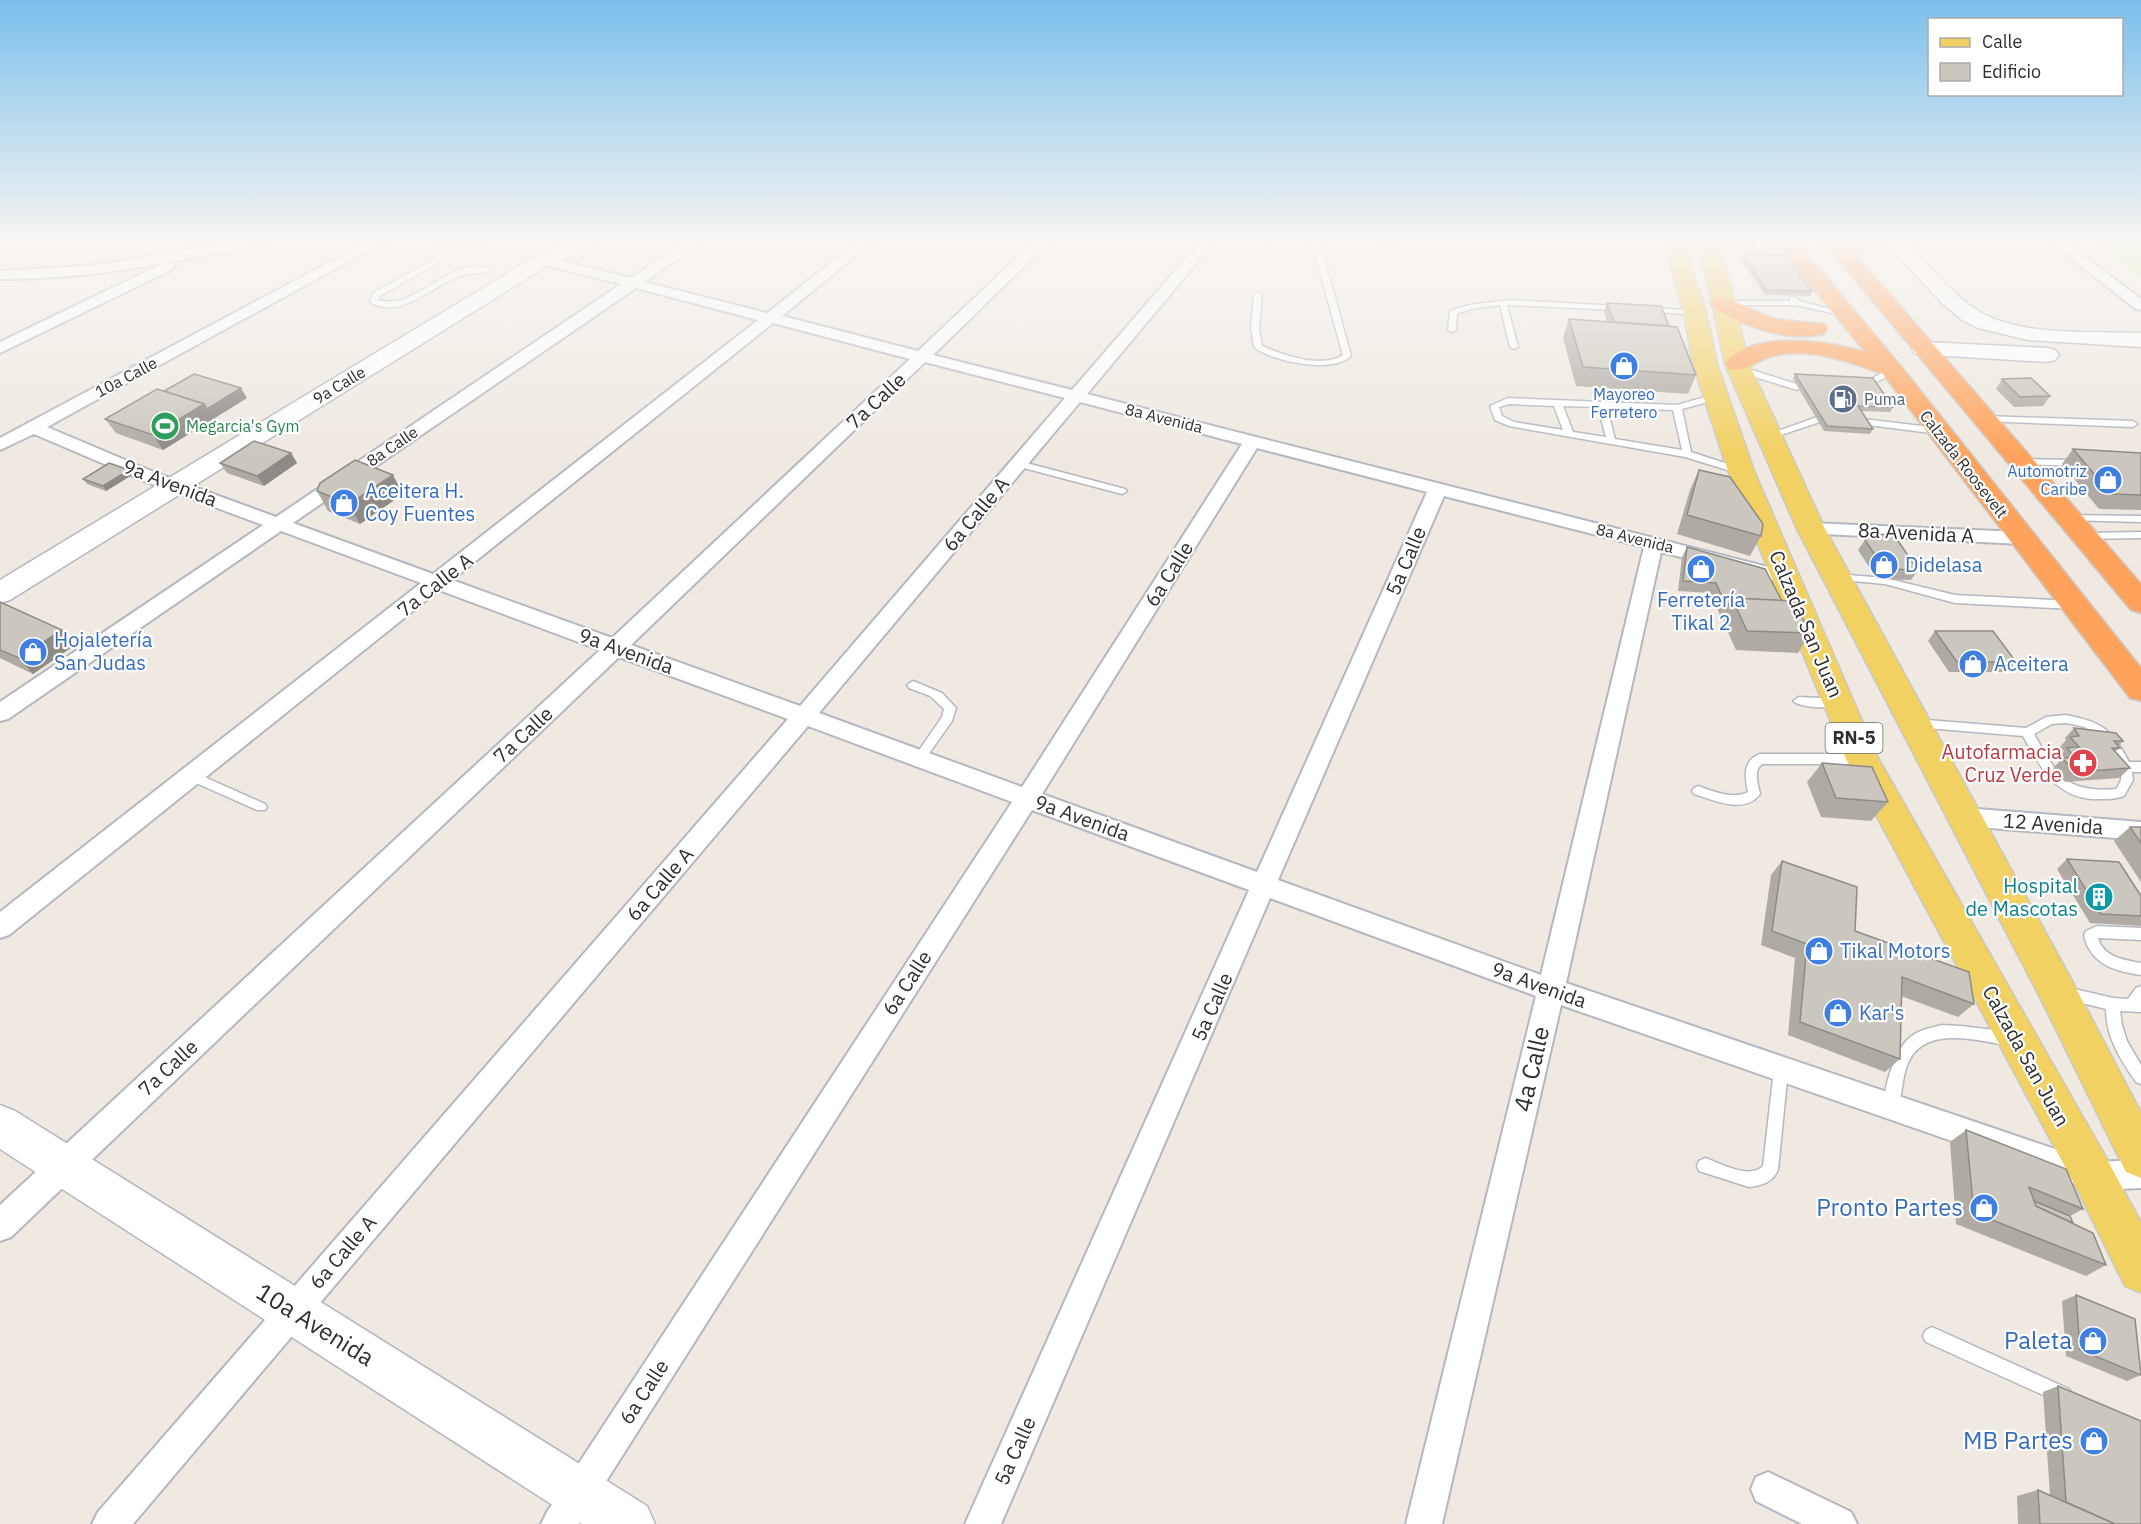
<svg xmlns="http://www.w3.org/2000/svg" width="2141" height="1524" font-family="'IBM Plex Sans',sans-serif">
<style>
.pitch{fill:#c9ec9a}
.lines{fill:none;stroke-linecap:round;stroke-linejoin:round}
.lane-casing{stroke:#b4b7c1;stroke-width:3}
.street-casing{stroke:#b4b7c1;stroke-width:4}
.secondary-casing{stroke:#b4b7c1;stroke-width:3}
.primary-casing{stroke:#c9c9c9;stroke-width:3}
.highway-casing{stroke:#c9c9c9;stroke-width:3}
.path{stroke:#c9c9c9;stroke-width:2;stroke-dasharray:3 2;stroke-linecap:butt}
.lane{fill:#fff;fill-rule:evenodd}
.street{fill:#fff;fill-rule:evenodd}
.secondary{fill:#fff;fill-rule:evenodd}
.primary{fill:#f2d163;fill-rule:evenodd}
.highway{fill:#ffa35c;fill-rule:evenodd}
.wall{fill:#afaba4}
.shaded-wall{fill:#8e8b86}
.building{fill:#cbc7bf;stroke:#8e8b86;stroke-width:1.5}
.labels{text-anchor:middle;stroke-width:4.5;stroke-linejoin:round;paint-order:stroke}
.far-street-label{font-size:16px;fill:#2e2e2e;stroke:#fff}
.far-shop-label{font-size:16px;fill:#366cbe;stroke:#fff}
.far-service-label{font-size:16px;fill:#4e5e75;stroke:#fff;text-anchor:start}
.far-leisure-label{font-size:16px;fill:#27864d;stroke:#fff;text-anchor:start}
.shield{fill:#fff;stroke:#6d6d6d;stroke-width:1.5}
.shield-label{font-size:18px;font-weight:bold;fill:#2e2e2e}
.street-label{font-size:20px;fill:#2e2e2e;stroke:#fff}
.shop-label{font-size:20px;fill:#366cbe;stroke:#fff;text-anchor:start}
.health-label{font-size:20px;fill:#be3a42;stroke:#fff;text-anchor:end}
.culture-label{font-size:20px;fill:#0d838f;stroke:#fff;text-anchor:end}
.near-street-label{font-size:24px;fill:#2e2e2e;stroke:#fff}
.near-shop-label{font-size:24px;fill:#366cbe;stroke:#fff;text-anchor:end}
</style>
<rect width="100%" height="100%" fill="#efe9e1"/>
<polygon class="pitch" points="2100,241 2141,241 2141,278"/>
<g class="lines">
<g class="lane-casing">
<g id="lane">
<path d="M1305,241H1313L1322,250L1351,356C1332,374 1273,362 1254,347L1251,329L1254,294L1258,292L1262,294L1259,329L1262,346C1284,355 1321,369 1343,355L1314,251Z"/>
<polygon points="1378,241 1393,241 1397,243 1393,245"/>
<polygon points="1758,241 1766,241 1761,247 1769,260 1768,262 1762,262 1753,247"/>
<path d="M447,252L451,254L450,256L380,296L378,300C387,302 394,302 402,300C426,292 465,255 491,270C483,275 469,272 460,276C433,285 400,321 370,302L373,293Z"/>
<polygon points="1790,297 1796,297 1799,301 1849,314 1845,316 1796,305 1723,305 1719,303 1723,301 1790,301"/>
<polygon points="1510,300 1619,306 1623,308 1619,310 1507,305 1518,347 1514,349 1510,347 1500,305 1471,309 1457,314 1456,330 1452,332 1448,330 1450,311 1469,305"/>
<polygon points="1645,307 1695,311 1699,313 1695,315 1648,311 1644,309"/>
<polygon points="1739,366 1800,385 1801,387 1797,390 1736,371 1735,369"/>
<polygon points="1892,367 1895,368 1895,372 1873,384 1866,382"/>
<path d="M1716,394L1720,397L1719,399L1682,409L1691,452L1743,469V473H1737L1685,457L1509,426L1495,420L1490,406L1508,398L1677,405ZM1509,404L1554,406L1563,430L1514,422L1502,416L1499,407ZM1563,406L1598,407L1606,437L1573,432ZM1607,408L1673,410L1682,450L1615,439Z"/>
<polygon points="1984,416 2133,421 2137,424 2133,427 1981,421 1981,417"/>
<polygon points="1817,417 1821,420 1820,422 1772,438 1766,438 1764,436"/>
<polygon points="1863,419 1939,428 1944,431 1939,434 1860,424 1860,420"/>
<polygon points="2022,459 2079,460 2084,463 2079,466 2019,464 2019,460"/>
<polygon points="1019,461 1125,489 1127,491 1122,494 1016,466 1016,462"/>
<polygon points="2069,515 2141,516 2141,522 2066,520 2066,516"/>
<polygon points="2141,532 2141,538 2084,539 2079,536 2084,533"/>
<polygon points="1836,574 1885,578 1955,595 2074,601 2079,605 2074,609 1955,603 1885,584 1832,579 1831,577 1832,575"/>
<polygon points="913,681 942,693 956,708 952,721 923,762 919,764 913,759 942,717 944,709 930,696 909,688 907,685"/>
<path d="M1799,697L1839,699L1845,703C1838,710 1800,708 1793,701Z"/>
<path d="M2065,715C2103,722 2111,729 2129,762H2141V772H2132L2133,780L2124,796C2114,800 2102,799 2092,799C2054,796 2040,766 2023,736L1915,727L1909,723L1915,719L2026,728L2046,717ZM2065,723C2071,724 2078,725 2084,727C2100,734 2125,761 2121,780C2120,783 2118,786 2116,789C2065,793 2057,775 2034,734L2052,724Z"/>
<path d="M1760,754H1861L1867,759L1861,764H1762C1753,771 1758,784 1760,794C1745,815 1713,800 1694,794L1692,791L1694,788L1698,786C1713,791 1732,800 1748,792C1745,776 1742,761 1760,754Z"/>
<polygon points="191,771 265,804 267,807 265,810 257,810 187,779 185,776 187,773"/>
<path d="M2097,926L2141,928V940L2098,938C2103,957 2124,960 2141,963V975C2114,971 2090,964 2084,935L2086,931Z"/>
<path d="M2141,986V1012L2120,1011L2122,1025L2127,1041L2141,1065V1084L2136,1082C2120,1059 2106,1037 2106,1009L2066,999L2061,997L2059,993L2061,989L2066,987L2113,998L2128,999L2136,988Z"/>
<path d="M1942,1025L1961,1026L2011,1032L2016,1034L2018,1039L2016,1044L2011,1046C1979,1041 1925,1024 1908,1063C1901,1079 1903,1097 1896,1113L1891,1115L1886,1113C1879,1097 1895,1051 1908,1039C1917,1030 1930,1028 1942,1025Z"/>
<path d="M1781,1063L1786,1065L1788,1070L1778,1170C1773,1182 1761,1186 1749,1187L1699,1171L1697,1166L1699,1161L1705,1158C1720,1163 1749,1180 1763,1166L1774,1070L1776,1065Z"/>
<polygon points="1932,1327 2069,1389 2072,1395 2069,1401 2063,1404 1926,1342 1923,1336 1926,1330"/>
</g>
</g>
<g class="street-casing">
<g id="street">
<path d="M236,241H265L258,245L169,262L175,266L173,269L0,353V342L164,263C110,273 56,279 0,279V271L98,265Z"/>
<path d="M369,241H386L47,427L156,473L276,517L621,284L538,263V257L543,256L631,278L686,241H702L645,282L767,313L859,241H874L782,316L918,351L1035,241H1050L933,355L1072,390L1201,241H1215L1087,394L1784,571L1791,573L1794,577L1791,581L1784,583L1661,552L1566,983L2093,1162L2141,1160V1188L2093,1190L1561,1005L1442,1524H1406L1536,996L1270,898L1001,1524H965L1249,890L1032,810L579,1524H541L547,1512L1012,802L808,726L133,1524H92L98,1512L788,719L619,657L11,1237L0,1241V1205L600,650L439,590L9,935L0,938V912L421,583L281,531L8,719L0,721V702L263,525L144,481L34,434L0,450V438ZM636,288L758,320L433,574L293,523ZM773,323L910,359L612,638L452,580ZM925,362L1065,398L800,706L631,645ZM1080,402L1242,444L1022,787L819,713ZM1257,448L1427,492L1257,872L1042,794ZM1444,496L1644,547L1541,975L1278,880Z"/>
<polygon points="2049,241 2064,241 2141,299 2141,310 2136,309"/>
<polygon points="1811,523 2021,532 2030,538 2021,544 1804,533 1802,529 1804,525"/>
<polygon points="1965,808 2141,822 2141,840 1965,826 1957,824 1953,817 1957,810"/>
<polygon points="1768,1472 1851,1512 1857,1524 1802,1524 1756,1501 1751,1489 1756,1477"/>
</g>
</g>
<g class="secondary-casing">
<g id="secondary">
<polygon points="572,241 599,241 596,245 550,264 10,600 0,603 0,580 536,256"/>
<path d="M1884,241H1905C1928,264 1950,293 1978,311C2021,337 2092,331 2141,333V347L2028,340L1978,328L1962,320L1942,303Z"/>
<polygon points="1923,342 2047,348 2055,350 2059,355 2055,360 2047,362 1915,354 1912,349 1915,344"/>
<polygon points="0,1105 15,1111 647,1506 655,1524 582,1524 0,1149"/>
</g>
</g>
<g class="primary-casing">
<g id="primary">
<polygon points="1671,241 1691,241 1692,270 1706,313 1717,364 1754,471 1878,758 2108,1161 2141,1223 2141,1293 2125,1286 2078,1191 1846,759 1728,471 1693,364 1684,313 1672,270"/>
<polygon points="1699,241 1719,241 1749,364 1825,529 2071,979 2141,1113 2141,1178 2126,1172 2043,1003 1797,529 1725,364"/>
</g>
</g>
<g class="highway-casing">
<g id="highway">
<path d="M1775,241H1796L1900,365L2141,668V701L2130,698L1883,374C1849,362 1815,348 1777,355C1760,358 1747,373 1729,369L1725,364C1750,329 1830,341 1865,352Z"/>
<polygon points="1819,241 1841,241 1845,244 1854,241 1883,241 1880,245 1855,254 2141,584 2141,613 2131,610 1835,256"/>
<path d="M1721,296L1774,319L1824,324L1827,329L1824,334C1786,343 1745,326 1713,308L1710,303L1713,298Z"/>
</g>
</g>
<polyline class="path" points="2134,241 2141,249"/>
<use href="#lane" class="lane"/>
<use href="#street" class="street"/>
<use href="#secondary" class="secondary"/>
<use href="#primary" class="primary"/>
<use href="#highway" class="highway"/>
</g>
<g class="wall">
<polygon points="430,241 490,241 471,252"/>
<polygon points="1715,241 1738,241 1736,245 1715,243"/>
<polygon points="1742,254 1812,291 1810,296 1765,295 1740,259"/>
<polygon points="1607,303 1669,326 1696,375 1688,394 1576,386 1563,338 1569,319 1607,322 1604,312"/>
<polygon points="1795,374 1893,407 1890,412 1862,411 1873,429 1870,434 1824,431 1793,379"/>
<polygon points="2002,379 2050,396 2043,406 2014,407 1996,389"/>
<polygon points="164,391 247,398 163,450 116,433 105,419"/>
<polygon points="2073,449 2141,453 2141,510 2099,509 2062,464"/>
<polygon points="291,453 297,463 264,486 227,473 220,463"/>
<polygon points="1699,470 1761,536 1750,556 1677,534 1690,490"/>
<polygon points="132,475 106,491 87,484 83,479"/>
<polygon points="317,491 403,494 360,524 328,511"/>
<polygon points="1865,540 1918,570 1911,580 1877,579 1858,550"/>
<polygon points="1687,547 1782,601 1810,633 1798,653 1736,650 1710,593 1678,591 1682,557"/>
<polygon points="0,602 75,645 33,674 0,658"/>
<polygon points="1935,631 2016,662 2008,672 1949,672 1928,641"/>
<polygon points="2074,728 2123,741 2118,746 2120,748 2115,752 2130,768 2119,778 2065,782 2053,768 2060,761 2057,758 2064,751 2060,747 2066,740 2065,738"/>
<polygon points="1822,763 1888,802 1871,821 1821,817 1807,782"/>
<polygon points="2130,827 2141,827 2141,882 2114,841"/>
<polygon points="2067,859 2141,896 2141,926 2090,923 2057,869"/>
<polygon points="1782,861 1855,931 1974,1004 1958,1017 1901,996 1900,1059 1885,1072 1788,1035 1795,958 1761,945 1771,875"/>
<polygon points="1966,1130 2083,1209 2070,1216 2073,1223 2106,1265 2086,1276 1956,1224 1950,1142"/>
<polygon points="2076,1295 2141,1369 2141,1375 2127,1381 2066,1356 2062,1301"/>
<polygon points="2058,1386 2141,1524 2018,1524 2017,1496 2038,1490 2050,1495 2043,1392"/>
</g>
<g class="shaded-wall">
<polygon points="467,241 490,241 471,252"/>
<polygon points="241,388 247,398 163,450 153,435 204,404"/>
<polygon points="291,453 297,463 264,486 257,476"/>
<polygon points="129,470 132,475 106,491 103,486"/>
<polygon points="393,475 403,494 360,524 349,504"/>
<polygon points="62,630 75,645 33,674 19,658"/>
</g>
<g class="building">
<polygon points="1742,254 1785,255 1812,291 1767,290"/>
<polygon points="1607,303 1661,306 1669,326 1614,322"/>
<polygon points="1569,319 1677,327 1696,375 1583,367"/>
<polygon points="194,374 241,388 207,409 204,404 164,391"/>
<polygon points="1795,374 1873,378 1893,407 1858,406 1873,429 1827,426"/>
<polygon points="2031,378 2050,396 2020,397 2002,379"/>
<polygon points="157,389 204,404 153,435 105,419"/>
<polygon points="254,441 291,453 257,476 220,463"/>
<polygon points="2073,449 2141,453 2141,495 2111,494"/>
<polygon points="355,460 393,475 349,504 317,491 320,483"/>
<polygon points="109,463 129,470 103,486 83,479"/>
<polygon points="1699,470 1730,477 1763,524 1761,536 1687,515"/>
<polygon points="1873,534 1894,535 1918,570 1884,569 1865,540"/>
<polygon points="1687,547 1765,569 1782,601 1732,598 1727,608 1716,583 1683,581"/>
<polygon points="1732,598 1794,601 1810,633 1747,631"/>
<polygon points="0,602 62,630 19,658 0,650"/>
<polygon points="1935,631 1993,631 2016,662 1957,662"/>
<polygon points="2074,728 2116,733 2123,741 2114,741 2120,748 2112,748 2130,768 2075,772 2062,758 2074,757 2067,748 2079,747 2070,737 2079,736"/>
<polygon points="1822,763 1872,767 1888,802 1836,798"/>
<polygon points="2130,827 2141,827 2141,843"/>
<polygon points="2067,859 2119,862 2141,896 2141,916 2101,914"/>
<polygon points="1782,861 1857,887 1855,931 1969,972 1974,1004 1902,977 1900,1059 1800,1022 1807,944 1772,931"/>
<polygon points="1966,1130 2066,1169 2083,1209 2029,1187 2036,1206 2093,1233 2106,1265 1974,1213"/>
<polygon points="2034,1201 2070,1216 2073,1223 2036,1206"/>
<polygon points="2076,1295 2135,1319 2141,1375 2080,1350"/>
<polygon points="2058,1386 2141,1421 2141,1524 2115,1524 2066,1502"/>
<polygon points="2038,1490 2074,1506 2115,1524 2040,1524"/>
</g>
<linearGradient id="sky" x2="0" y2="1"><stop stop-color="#7abfeb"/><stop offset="0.53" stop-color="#f8f5f2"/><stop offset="1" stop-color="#f8f5f2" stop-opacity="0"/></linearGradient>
<rect width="2141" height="454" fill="url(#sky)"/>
<defs>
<g id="shop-disc" transform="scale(1.5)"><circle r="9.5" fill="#3f7fe0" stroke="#fff"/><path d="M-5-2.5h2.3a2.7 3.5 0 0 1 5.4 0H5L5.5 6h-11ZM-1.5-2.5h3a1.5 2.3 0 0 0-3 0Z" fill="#fff"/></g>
<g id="fuel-disc" transform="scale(1.5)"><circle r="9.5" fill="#5c6f8a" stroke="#fff"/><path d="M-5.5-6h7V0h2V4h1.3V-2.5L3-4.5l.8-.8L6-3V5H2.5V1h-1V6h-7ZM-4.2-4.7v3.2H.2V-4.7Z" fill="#fff"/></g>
<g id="stadium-disc" transform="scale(1.5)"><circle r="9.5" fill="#2e9e5b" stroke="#fff"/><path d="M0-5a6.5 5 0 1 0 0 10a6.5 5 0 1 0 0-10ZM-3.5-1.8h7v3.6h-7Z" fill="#fff"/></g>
<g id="pharmacy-disc" transform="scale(1.5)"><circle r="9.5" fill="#e0444e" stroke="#fff"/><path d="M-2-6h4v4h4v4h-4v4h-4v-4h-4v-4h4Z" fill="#fff"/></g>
<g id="building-disc" transform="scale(1.5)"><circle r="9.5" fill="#0f9aa8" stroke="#fff"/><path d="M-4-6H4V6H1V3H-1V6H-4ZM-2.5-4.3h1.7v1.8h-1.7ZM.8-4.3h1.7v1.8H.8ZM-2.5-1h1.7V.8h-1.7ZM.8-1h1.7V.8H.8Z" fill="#fff"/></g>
</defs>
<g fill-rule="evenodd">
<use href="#shop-disc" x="1624" y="366"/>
<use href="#fuel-disc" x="1843" y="399"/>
<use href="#stadium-disc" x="165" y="426"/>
<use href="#shop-disc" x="2108" y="480"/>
<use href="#shop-disc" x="344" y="503"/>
<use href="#shop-disc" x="1884" y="565"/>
<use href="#shop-disc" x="1701" y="569"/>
<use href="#shop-disc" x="33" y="652"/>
<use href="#shop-disc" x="1973" y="664"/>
<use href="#pharmacy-disc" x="2083" y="763"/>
<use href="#building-disc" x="2099" y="897"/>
<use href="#shop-disc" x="1819" y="951"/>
<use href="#shop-disc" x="1838" y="1013"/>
<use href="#shop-disc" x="1984" y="1208"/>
<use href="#shop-disc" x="2093" y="1341"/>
<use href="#shop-disc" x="2094" y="1441"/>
</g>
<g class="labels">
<g class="far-street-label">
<text transform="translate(126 377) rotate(-28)" y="6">10a Calle</text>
<text transform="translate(339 385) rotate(-31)" y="6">9a Calle</text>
<text transform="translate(1164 418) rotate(14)" y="6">8a Avenida</text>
<text transform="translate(392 446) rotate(-34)" y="6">8a Calle</text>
<text transform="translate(1964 464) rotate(52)" y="6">Calzada Roosevelt</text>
<text transform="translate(1635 538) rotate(14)" y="6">8a Avenida</text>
</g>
<g class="far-shop-label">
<text x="1624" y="400">Mayoreo<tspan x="1624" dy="18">Ferretero</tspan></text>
<text x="2087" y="477" text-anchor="end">Automotriz<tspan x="2087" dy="18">Caribe</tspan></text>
</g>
<g class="far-service-label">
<text x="1864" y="405">Puma</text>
</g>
<g class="far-leisure-label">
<text x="186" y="432">Megarcia's Gym</text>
</g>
<rect class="shield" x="1825.5" y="723" width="57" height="30" rx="4.5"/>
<g class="shield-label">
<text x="1854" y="744">RN-5</text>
</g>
<g class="street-label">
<text transform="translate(876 401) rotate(-43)" y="7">7a Calle</text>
<text transform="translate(170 483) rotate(21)" y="7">9a Avenida</text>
<text transform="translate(976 514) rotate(-50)" y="7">6a Calle A</text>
<text transform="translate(1916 533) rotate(3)" y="7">8a Avenida A</text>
<text transform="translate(1406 561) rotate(-67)" y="7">5a Calle</text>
<text transform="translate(1169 574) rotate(-58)" y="7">6a Calle</text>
<text transform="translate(435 585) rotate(-38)" y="7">7a Calle A</text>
<text transform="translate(1806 624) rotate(67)" y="7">Calzada San Juan</text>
<text transform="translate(626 651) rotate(20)" y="7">9a Avenida</text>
<text transform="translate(523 735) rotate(-43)" y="7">7a Calle</text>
<text transform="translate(1082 818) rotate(20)" y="7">9a Avenida</text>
<text transform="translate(2053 824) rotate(4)" y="7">12 Avenida</text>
<text transform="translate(660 884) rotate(-49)" y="7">6a Calle A</text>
<text transform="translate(907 983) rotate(-57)" y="7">6a Calle</text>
<text transform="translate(1539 985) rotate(20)" y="7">9a Avenida</text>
<text transform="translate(1212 1007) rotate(-66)" y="7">5a Calle</text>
<text transform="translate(2026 1056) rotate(61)" y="7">Calzada San Juan</text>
<text transform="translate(168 1068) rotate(-43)" y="7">7a Calle</text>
<text transform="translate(343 1252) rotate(-49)" y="7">6a Calle A</text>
<text transform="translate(644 1392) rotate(-57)" y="7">6a Calle</text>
<text transform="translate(1015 1451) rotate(-66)" y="7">5a Calle</text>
</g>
<g class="shop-label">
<text x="365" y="498">Aceitera H.<tspan x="365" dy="23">Coy Fuentes</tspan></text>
<text x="1905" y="572">Didelasa</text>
<text x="1701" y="607" text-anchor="middle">Ferretería<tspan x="1701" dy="23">Tikal 2</tspan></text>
<text x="54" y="647">Hojaletería<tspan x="54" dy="23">San Judas</tspan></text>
<text x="1994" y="671">Aceitera</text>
<text x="1840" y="958">Tikal Motors</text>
<text x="1859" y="1020">Kar's</text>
</g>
<g class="health-label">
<text x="2062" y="759">Autofarmacia<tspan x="2062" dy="23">Cruz Verde</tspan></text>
</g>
<g class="culture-label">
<text x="2078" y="893">Hospital<tspan x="2078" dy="23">de Mascotas</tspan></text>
</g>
<g class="near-street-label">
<text transform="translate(1532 1069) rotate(-77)" y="8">4a Calle</text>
<text transform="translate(315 1325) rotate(32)" y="8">10a Avenida</text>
</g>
<g class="near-shop-label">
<text x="1963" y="1216">Pronto Partes</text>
<text x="2072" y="1349">Paleta</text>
<text x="2073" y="1449">MB Partes</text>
</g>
</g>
<rect x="1928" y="18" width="195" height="78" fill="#ffffff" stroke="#ababab" stroke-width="1.5"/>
<rect x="1940" y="38" width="30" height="9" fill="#f2d163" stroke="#ababab" stroke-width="1.5"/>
<text x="1982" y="48" font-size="18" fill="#2e2e2e">Calle</text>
<rect x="1940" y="63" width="30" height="18" fill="#cbc7bf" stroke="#ababab" stroke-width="1.5"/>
<text x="1982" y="78" font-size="18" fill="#2e2e2e">Edificio</text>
</svg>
